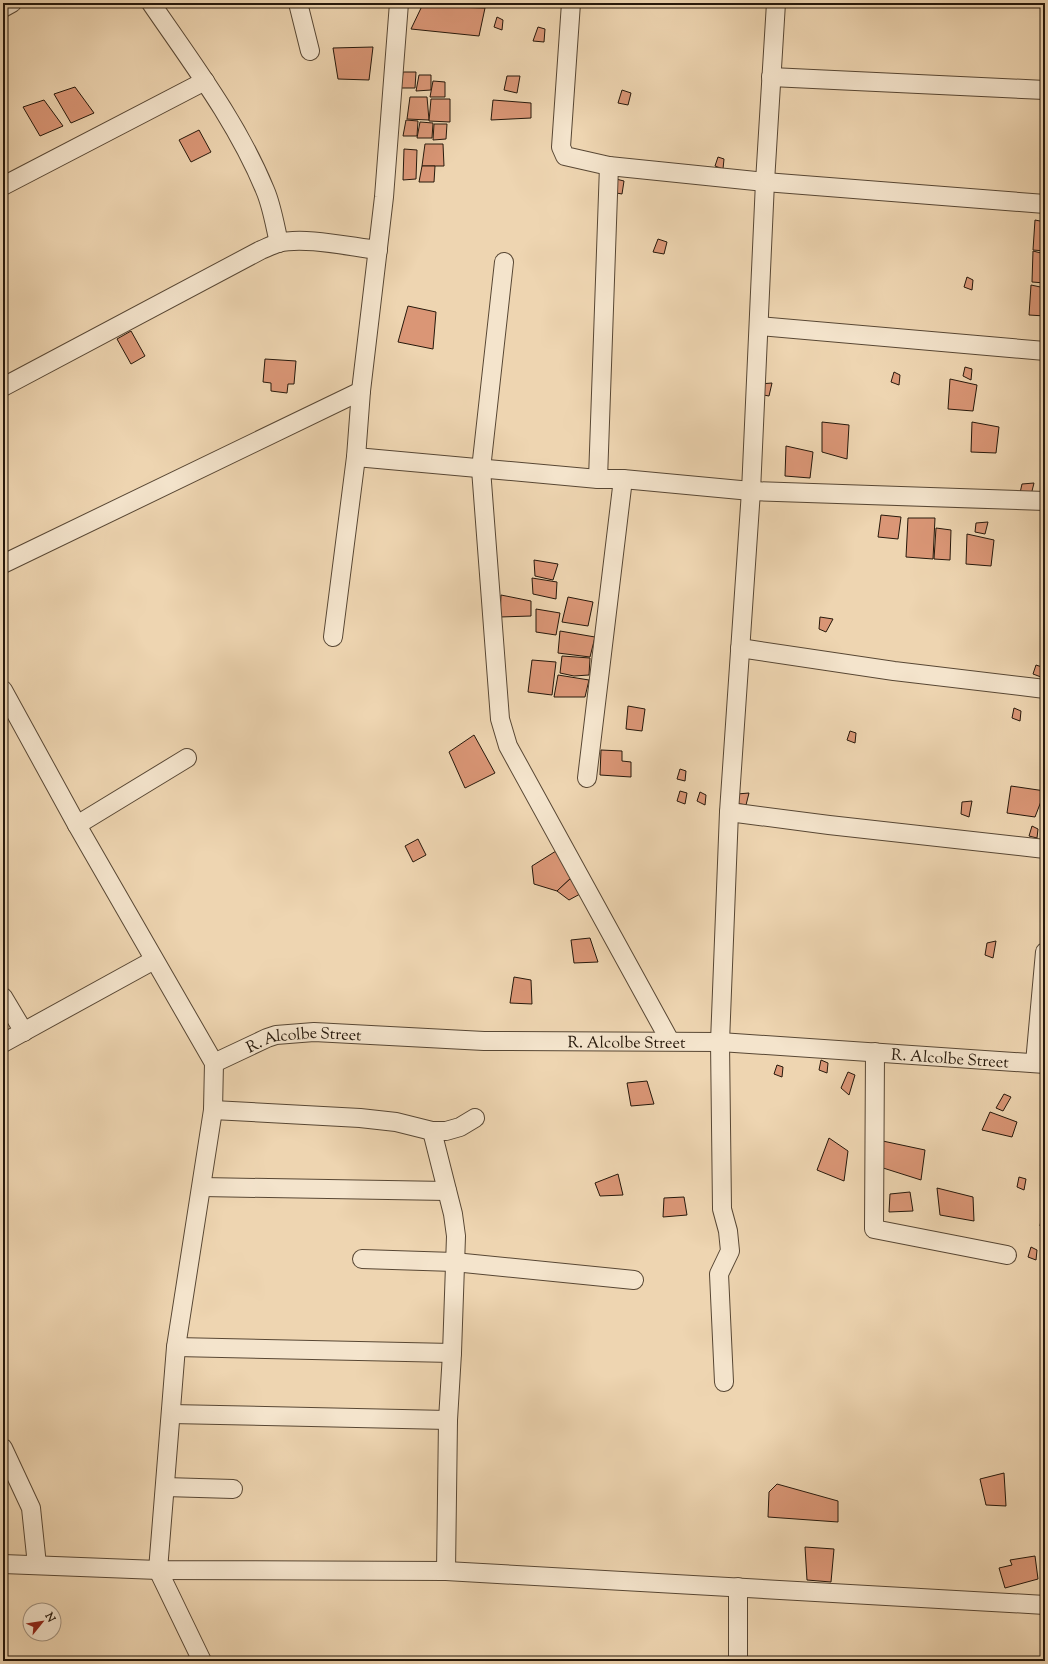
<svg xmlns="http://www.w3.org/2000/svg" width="1048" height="1664" font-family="'Sorts Mill Goudy',serif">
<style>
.building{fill:#da9676;stroke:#26180b}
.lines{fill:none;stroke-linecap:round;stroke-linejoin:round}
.minor-casing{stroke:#584734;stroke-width:20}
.minor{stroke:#f4e4cc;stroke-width:18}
.labels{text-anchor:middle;stroke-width:4;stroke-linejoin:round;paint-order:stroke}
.street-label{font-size:16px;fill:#26180b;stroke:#f4e4cc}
</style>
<rect width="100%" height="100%" fill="#eed5b1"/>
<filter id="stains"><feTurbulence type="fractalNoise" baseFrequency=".005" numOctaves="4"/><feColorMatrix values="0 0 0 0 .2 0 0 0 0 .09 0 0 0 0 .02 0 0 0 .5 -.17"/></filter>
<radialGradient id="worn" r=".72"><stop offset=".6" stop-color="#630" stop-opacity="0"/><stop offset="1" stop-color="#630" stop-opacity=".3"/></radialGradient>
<g class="building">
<polygon points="422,6 485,8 479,36 411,29"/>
<polygon points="497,17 503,20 502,30 494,27"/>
<polygon points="538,27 545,29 544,42 533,41"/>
<polygon points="373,47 369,80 338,79 333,48"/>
<polygon points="403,72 416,72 415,88 401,88"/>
<polygon points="419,75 431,75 431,90 416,91"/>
<polygon points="507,76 520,76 517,93 504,90"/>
<polygon points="433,81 445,82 445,97 430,97"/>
<polygon points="75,87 94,113 71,123 54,94"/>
<polygon points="622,90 631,93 628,105 618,103"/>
<polygon points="410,97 427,97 429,120 407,119"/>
<polygon points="431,99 450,99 450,122 429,121"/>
<polygon points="44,100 63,126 40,136 23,107"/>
<polygon points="493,100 531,103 531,118 491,120"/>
<polygon points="406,120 418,121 417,136 403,136"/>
<polygon points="420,122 433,123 432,138 417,138"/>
<polygon points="434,124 447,124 446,139 433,140"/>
<polygon points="199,130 211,152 191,162 179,140"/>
<polygon points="425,144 443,144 444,166 422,166"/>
<polygon points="404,149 417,150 416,179 403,180"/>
<polygon points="718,157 724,159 723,169 715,166"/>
<polygon points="422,166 435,166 434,182 419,182"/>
<polygon points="616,179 624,181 622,194 611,192"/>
<polygon points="1035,220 1045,222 1045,251 1033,250"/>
<polygon points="658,239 667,242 664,254 653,252"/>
<polygon points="1033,251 1045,254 1045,283 1032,282"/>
<polygon points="967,277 973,280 972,290 964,287"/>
<polygon points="1031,285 1045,288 1045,316 1029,315"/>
<polygon points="408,306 436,312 433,349 398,342"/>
<polygon points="131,331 145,356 131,364 117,339"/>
<polygon points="265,359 296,361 294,384 288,384 287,393 271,391 271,383 263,382"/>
<polygon points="965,367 972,369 971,380 963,376"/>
<polygon points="894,372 900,375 899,385 891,382"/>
<polygon points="950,379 977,385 973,411 948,409"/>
<polygon points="772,383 769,396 758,394 759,384"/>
<polygon points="822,422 849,425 847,459 822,452"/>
<polygon points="972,422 999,427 996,453 971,452"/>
<polygon points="786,446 813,452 810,478 785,476"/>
<polygon points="1034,483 1031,495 1020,493 1022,484"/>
<polygon points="881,515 901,517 898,539 878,537"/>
<polygon points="908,518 935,518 933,559 906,557"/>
<polygon points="988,522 985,534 975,532 976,523"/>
<polygon points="936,528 951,530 950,560 934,559"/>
<polygon points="967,534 994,540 991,566 966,564"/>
<polygon points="534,560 558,564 553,580 535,576"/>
<polygon points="532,578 557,582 556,599 533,594"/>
<polygon points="501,595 531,601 531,616 500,617"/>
<polygon points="568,597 593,602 588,626 562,622"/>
<polygon points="536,609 560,613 556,635 536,632"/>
<polygon points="820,617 833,619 826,632 819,629"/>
<polygon points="560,631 595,637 590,657 558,653"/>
<polygon points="562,656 590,658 589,675 574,676 560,673"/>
<polygon points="532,660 556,662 552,695 528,692"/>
<polygon points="1036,665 1042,667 1041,677 1033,674"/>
<polygon points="558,675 589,680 585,697 554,697"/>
<polygon points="628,706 645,709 642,731 626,729"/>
<polygon points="1014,708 1021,711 1020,721 1012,718"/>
<polygon points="850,731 856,733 855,743 847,740"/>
<polygon points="474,735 495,773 465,788 449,752"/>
<polygon points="601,750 622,751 622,761 631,762 631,777 600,775"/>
<polygon points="680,769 686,771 685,781 677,779"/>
<polygon points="1011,786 1045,791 1035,817 1007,813"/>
<polygon points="680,791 687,793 685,804 677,801"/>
<polygon points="700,792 706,795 705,805 697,801"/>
<polygon points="749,793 746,805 735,803 737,794"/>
<polygon points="972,801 969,817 961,814 962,802"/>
<polygon points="1032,826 1038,829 1037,838 1029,836"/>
<polygon points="418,839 426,855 413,862 405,846"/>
<polygon points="556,851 571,878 557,891 534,884 532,866"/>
<polygon points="571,878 580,894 569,900 557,891"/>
<polygon points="590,938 598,962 574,963 571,940"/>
<polygon points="996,941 993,958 985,955 987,943"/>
<polygon points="514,977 531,980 532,1004 510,1003"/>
<polygon points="821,1060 828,1063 827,1073 819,1070"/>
<polygon points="777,1065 783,1067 782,1077 774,1074"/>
<polygon points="848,1072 855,1075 849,1095 841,1088"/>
<polygon points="647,1081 654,1104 631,1106 627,1083"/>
<polygon points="1004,1094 1011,1097 1003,1111 996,1108"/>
<polygon points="990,1112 1017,1122 1012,1137 982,1130"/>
<polygon points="829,1138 848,1151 844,1181 817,1170"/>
<polygon points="878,1140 925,1150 921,1180 880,1167"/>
<polygon points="618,1174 623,1195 600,1196 595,1183"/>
<polygon points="1019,1177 1026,1179 1024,1190 1017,1187"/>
<polygon points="937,1188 973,1197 974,1221 940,1215"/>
<polygon points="910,1192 913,1211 889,1212 890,1194"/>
<polygon points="684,1197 687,1215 663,1217 664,1198"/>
<polygon points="1042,1214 1045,1215 1045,1226 1040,1226"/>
<polygon points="1031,1247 1037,1250 1036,1260 1028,1257"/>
<polygon points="1004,1473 1006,1506 986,1505 980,1479"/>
<polygon points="777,1484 838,1501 838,1522 768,1517 769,1492"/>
<polygon points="805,1547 834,1549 831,1582 807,1580"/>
<polygon points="1035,1556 1038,1579 1005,1588 999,1568 1012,1565 1010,1560"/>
</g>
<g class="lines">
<g class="minor-casing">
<g id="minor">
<path d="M151,3C192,63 237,122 265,190C272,206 275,226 279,243"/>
<polyline points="298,3 310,51"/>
<polyline points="571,3 561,147 565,156 609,166 765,182 1045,204"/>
<polyline points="3,8 12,3"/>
<polyline points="771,77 1045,90"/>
<polyline points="3,186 205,81"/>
<polyline points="504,262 481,469 500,719 508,746 670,1041"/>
<polyline points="759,326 1045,351"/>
<path d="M3,387L261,250C266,248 272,245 278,243C304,236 351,247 378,250"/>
<polyline points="356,457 598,479 623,479 751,491 1045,501"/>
<polyline points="598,479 609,166"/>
<polyline points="3,564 361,391"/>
<polyline points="333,637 356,457 361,391 384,197 399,3"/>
<polyline points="740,648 894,671 1045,689"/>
<polyline points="3,690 77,825 214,1063 213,1110 176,1347 158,1570 202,1661"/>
<polyline points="587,778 623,479"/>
<polyline points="729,812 829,825 1045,849"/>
<polyline points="77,825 187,758"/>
<polyline points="3,997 24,1032"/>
<polyline points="3,1043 154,960"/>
<polyline points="875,1052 874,1229 1007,1255"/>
<path id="s1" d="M214,1063L267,1038L276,1035L314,1032L484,1041L720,1042L1045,1064"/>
<polyline points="1035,1063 1045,952"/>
<polyline points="213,1110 360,1118 396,1122 432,1131 446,1131 460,1127 475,1118"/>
<polyline points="432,1131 453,1214 456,1236 452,1353 448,1420 446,1571"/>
<polyline points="202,1187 447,1191"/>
<polyline points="362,1259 454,1262 634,1280"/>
<polyline points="176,1347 452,1353"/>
<polyline points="724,1382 719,1274 730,1251 728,1231 722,1209 720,1042 729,812 751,491 765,182 776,3"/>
<polyline points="171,1414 448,1420"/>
<polyline points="3,1448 31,1508 37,1565"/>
<polyline points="165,1487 233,1489"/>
<polyline points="3,1564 158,1570 446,1571 1045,1605"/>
<polyline points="738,1661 738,1587"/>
</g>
</g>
<use href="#minor" class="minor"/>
</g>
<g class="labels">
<g class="street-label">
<text dy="6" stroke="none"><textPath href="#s1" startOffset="419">R. Alcolbe Street</textPath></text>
<text dy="6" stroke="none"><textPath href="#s1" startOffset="95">R. Alcolbe Street</textPath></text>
<text dy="6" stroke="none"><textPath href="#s1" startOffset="743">R. Alcolbe Street</textPath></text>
</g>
</g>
<rect width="1048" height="1664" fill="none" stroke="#eed5b1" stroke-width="16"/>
<rect x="4" y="4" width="1040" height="1656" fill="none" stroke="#26180b" stroke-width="2"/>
<rect x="8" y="8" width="1032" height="1648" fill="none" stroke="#26180b"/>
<g transform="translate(42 1622) rotate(60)"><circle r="19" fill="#f4e4cc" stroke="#a2927f"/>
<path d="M0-3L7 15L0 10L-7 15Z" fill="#8f2418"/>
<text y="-6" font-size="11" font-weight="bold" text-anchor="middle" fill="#26180b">N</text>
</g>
<rect width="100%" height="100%" filter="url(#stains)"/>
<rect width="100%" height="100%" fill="url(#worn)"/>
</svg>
